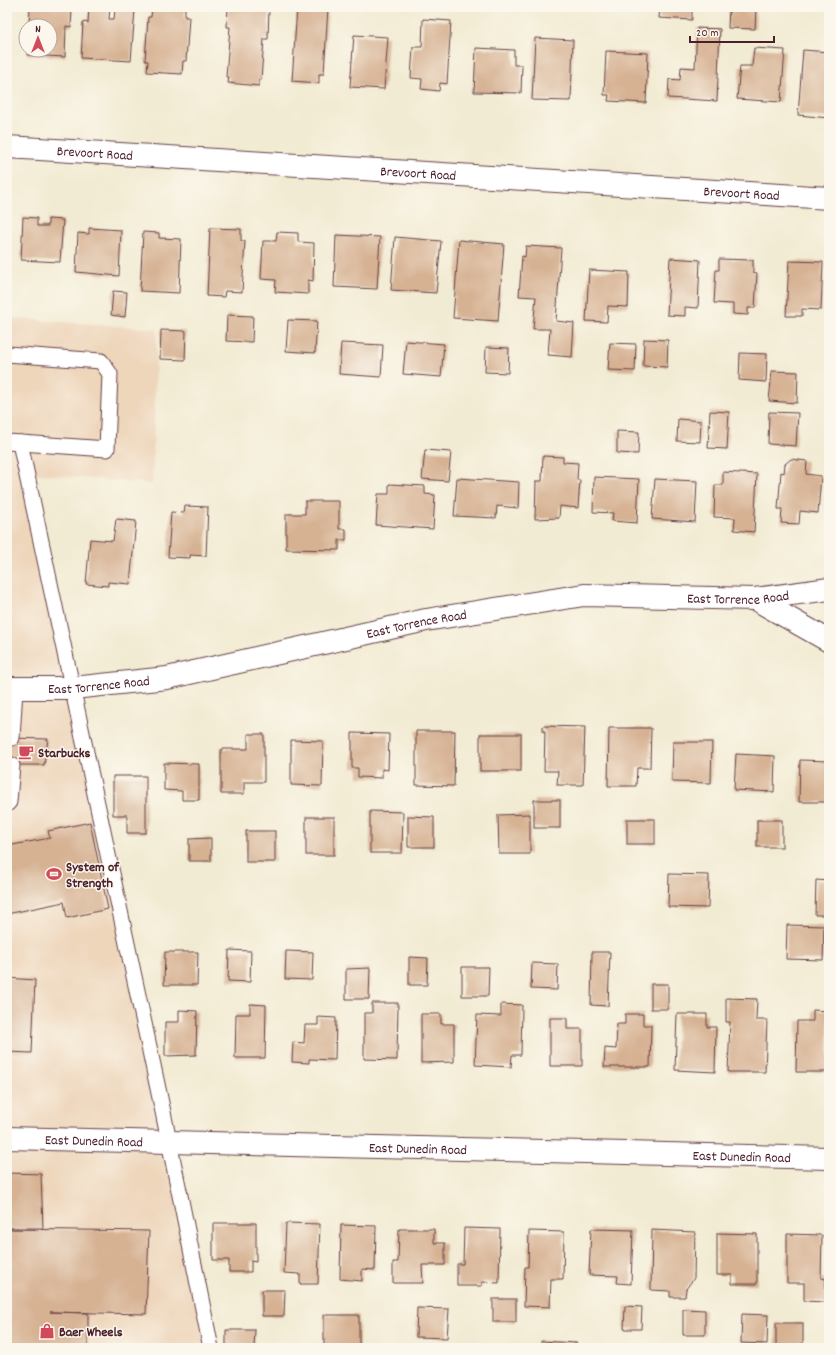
<svg xmlns="http://www.w3.org/2000/svg" width="836" height="1355" font-family="Dekko,sans-serif">
<style>
.built{fill:#eed6bb}
.building{fill:#d6b192}
.lines{fill:none;stroke-linecap:round;stroke-linejoin:round}
.lane-casing{stroke:#633e44;stroke-width:17}
.street-casing{stroke:#633e44;stroke-width:24}
.lane{stroke:#fff;stroke-width:15}
.street{stroke:#fff;stroke-width:22}
.labels{text-anchor:middle;stroke-width:3;stroke-linejoin:round;paint-order:stroke}
.street-label{font-size:14px;fill:#4a1f2b;stroke:#fbf7ec}
.poi-label{font-size:14px;font-weight:bold;fill:#4a1f2b;stroke:#fbf7ec;text-anchor:start}
</style>
<rect width="100%" height="100%" fill="#fbf7ec"/>
<filter id="ink" filterUnits="userSpaceOnUse"><feTurbulence type="fractalNoise" baseFrequency=".025" numOctaves="2"/><feDisplacementMap in="SourceGraphic" scale="8" xChannelSelector="R" yChannelSelector="G"/><feConvolveMatrix kernelMatrix="1 2 1 2 8 2 1 2 1" color-interpolation-filters="sRGB"/></filter>
<filter id="wash" filterUnits="userSpaceOnUse"><feTurbulence type="fractalNoise" baseFrequency=".012" numOctaves="4" result="noise"/><feDisplacementMap in="SourceGraphic" scale="16" xChannelSelector="R" yChannelSelector="G"/><feGaussianBlur stdDeviation="0.9" result="paint"/><feColorMatrix in="noise" values="0 0 0 0 0 0 0 0 0 0 0 0 0 0 0 0 0 1.4 0 .05"/><feComposite in="paint" operator="in"/></filter>
<g filter="url(#wash)">
<rect width="100%" height="100%" fill="#f2ebd3"/>
<polygon class="built" points="7,318 157,329 152,484 30,473 216,1348 7,1348"/>
<g id="blocks">
<g class="building">
<polygon points="30,7 68,7 68,10 72,10 71,27 66,26 65,57 27,55 28,50 50,50 50,26 29,26"/>
<polygon points="89,7 110,7 109,19 114,19 115,9 135,10 131,61 81,58 83,22 88,23"/>
<polygon points="152,7 185,8 185,17 189,17 186,61 183,61 182,74 147,72 148,61 145,61 148,17 151,17"/>
<polygon points="228,7 269,8 268,39 264,39 261,80 259,80 259,86 228,83 229,77 226,77 230,27 227,27"/>
<polygon points="297,7 328,7 324,74 319,74 319,83 292,81"/>
<polygon points="597,7 626,7 625,11 597,9"/>
<polygon points="660,7 692,7 692,20 659,18"/>
<polygon points="729,7 756,7 755,29 728,28"/>
<polygon points="423,19 451,21 447,84 440,83 439,91 421,89 422,79 411,78 413,47 422,47"/>
<polygon points="697,28 720,29 717,101 668,98 669,79 680,80 681,67 695,68"/>
<polygon points="354,35 388,37 384,89 350,87"/>
<polygon points="535,38 573,40 571,101 532,100"/>
<polygon points="476,48 514,50 514,65 522,65 521,93 474,92"/>
<polygon points="754,48 785,50 781,102 737,99 740,66 752,66"/>
<polygon points="803,50 829,52 829,118 798,115"/>
<polygon points="606,51 648,53 646,103 608,101 609,95 604,95"/>
<polygon points="23,217 37,218 37,226 48,226 48,219 63,220 60,262 21,260"/>
<polygon points="89,228 121,230 119,276 76,272 78,233 89,234"/>
<polygon points="210,228 241,229 241,241 245,241 242,292 225,291 224,297 207,296"/>
<polygon points="143,232 159,233 159,238 181,239 179,293 140,291"/>
<polygon points="277,232 298,233 298,242 314,243 313,281 308,280 308,294 275,292 276,280 261,279 263,241 276,241"/>
<polygon points="336,235 380,237 377,289 334,287"/>
<polygon points="395,237 441,241 436,293 391,290"/>
<polygon points="459,240 504,244 498,321 453,318"/>
<polygon points="526,246 561,248 556,321 574,323 572,357 548,355 550,329 533,329 536,297 519,296 522,256 525,257"/>
<polygon points="670,258 700,260 698,308 685,307 685,316 667,315"/>
<polygon points="719,259 753,260 753,272 757,273 755,308 748,308 748,315 733,314 733,304 714,303 716,270 719,270"/>
<polygon points="789,261 823,262 821,310 802,309 802,316 786,316"/>
<polygon points="589,270 629,272 628,307 608,306 607,322 586,321"/>
<polygon points="113,291 127,292 125,317 111,315"/>
<polygon points="227,315 253,316 252,342 226,341"/>
<polygon points="288,320 317,321 315,353 286,351"/>
<polygon points="161,330 186,331 185,360 160,359"/>
<polygon points="644,339 668,340 667,367 643,366"/>
<polygon points="406,341 444,344 441,377 403,374"/>
<polygon points="341,343 383,345 381,377 339,374"/>
<polygon points="610,343 636,344 635,371 608,370"/>
<polygon points="486,347 509,348 508,373 485,372"/>
<polygon points="740,353 767,354 766,382 739,380"/>
<polygon points="772,371 798,372 797,403 769,401"/>
<polygon points="710,411 729,412 727,449 708,448"/>
<polygon points="769,412 798,413 796,446 768,444"/>
<polygon points="678,419 701,421 700,442 677,441"/>
<polygon points="617,431 639,432 638,454 617,453"/>
<polygon points="425,450 451,452 448,481 422,479"/>
<polygon points="543,456 563,457 563,462 578,463 577,480 580,480 578,508 560,506 559,518 535,519 536,481 542,481"/>
<polygon points="791,459 807,461 806,474 821,476 818,513 800,511 799,524 781,523 782,509 778,509 781,472 784,473 785,464"/>
<polygon points="723,472 757,474 754,532 734,530 735,518 714,517 715,485 723,485"/>
<polygon points="594,477 639,479 637,523 612,521 613,513 593,512"/>
<polygon points="457,478 519,482 518,508 497,506 496,518 454,516"/>
<polygon points="655,479 697,481 695,522 652,519"/>
<polygon points="389,484 425,486 425,494 435,495 433,529 376,525 378,494 389,494"/>
<polygon points="305,501 339,501 339,529 346,529 346,540 339,540 339,550 286,549 286,514 305,514"/>
<polygon points="185,506 208,507 206,556 190,555 190,558 168,557 171,512 184,513"/>
<polygon points="116,519 136,521 130,584 108,582 108,586 86,584 90,539 113,541"/>
<polygon points="543,726 585,727 583,785 557,785 558,771 544,771 545,731 543,732"/>
<polygon points="609,728 651,728 650,768 637,768 636,786 608,786"/>
<polygon points="416,731 455,731 454,786 416,785"/>
<polygon points="352,733 389,734 388,770 382,769 382,778 358,777 358,768 352,768"/>
<polygon points="248,734 264,734 264,782 244,782 244,794 221,794 221,749 248,749"/>
<rect x="480" y="734" width="41" height="37"/>
<polygon points="7,738 48,739 44,765 7,765"/>
<polygon points="291,740 323,741 322,786 291,785"/>
<polygon points="673,742 712,742 711,783 672,782"/>
<polygon points="736,754 775,756 774,792 734,790"/>
<polygon points="800,760 829,761 829,802 799,802"/>
<polygon points="164,763 199,764 199,800 182,800 182,791 164,790"/>
<polygon points="113,776 146,776 146,833 127,833 127,815 113,815"/>
<rect x="534" y="800" width="26" height="28"/>
<polygon points="370,811 403,812 402,853 370,853"/>
<polygon points="530,814 530,854 499,854 498,815"/>
<polygon points="408,816 434,817 434,847 408,847"/>
<rect x="306" y="817" width="28" height="38"/>
<rect x="627" y="819" width="28" height="25"/>
<rect x="757" y="820" width="25" height="27"/>
<polygon points="90,822 108,909 67,918 64,902 7,914 7,846 50,838 48,831"/>
<rect x="246" y="831" width="29" height="31"/>
<polygon points="211,838 211,861 189,861 189,839"/>
<polygon points="669,874 709,875 708,908 668,907"/>
<polygon points="816,880 829,881 829,915 815,915"/>
<polygon points="787,925 824,926 823,960 786,959"/>
<polygon points="229,950 251,951 250,982 228,981"/>
<polygon points="286,951 313,952 312,980 285,979"/>
<polygon points="165,952 198,952 197,985 164,985"/>
<polygon points="592,952 610,952 608,1006 591,1005"/>
<polygon points="409,957 428,958 427,985 409,985"/>
<polygon points="532,963 558,964 557,990 531,989"/>
<polygon points="462,967 489,967 488,996 462,996"/>
<polygon points="370,968 369,999 346,999 346,969"/>
<polygon points="7,978 35,980 32,1053 7,1052"/>
<rect x="651" y="984" width="17" height="25"/>
<polygon points="726,998 757,999 756,1020 767,1020 765,1072 728,1072 730,1022 726,1022"/>
<polygon points="372,1003 398,1003 397,1060 364,1059 364,1013 372,1013"/>
<polygon points="250,1004 266,1005 265,1058 235,1058 236,1014 250,1014"/>
<polygon points="501,1004 522,1005 521,1055 512,1055 511,1067 475,1065 477,1015 501,1016"/>
<polygon points="179,1010 197,1011 196,1055 165,1056 165,1022 179,1022"/>
<polygon points="813,1010 828,1011 829,1072 796,1072 797,1021 813,1021"/>
<polygon points="421,1014 441,1014 441,1024 454,1024 454,1062 421,1063"/>
<polygon points="625,1014 643,1014 643,1025 651,1025 650,1067 604,1067 605,1048 616,1049 617,1024 625,1024"/>
<polygon points="677,1014 707,1014 707,1027 716,1027 715,1072 675,1070"/>
<polygon points="318,1017 336,1018 335,1060 309,1059 309,1063 292,1062 293,1042 304,1043 305,1025 318,1025"/>
<polygon points="550,1018 567,1018 567,1029 582,1029 582,1066 550,1066"/>
<polygon points="7,1173 41,1174 43,1228 7,1228"/>
<polygon points="213,1223 256,1223 256,1262 251,1261 251,1272 229,1272 229,1260 213,1260"/>
<polygon points="286,1223 320,1224 318,1284 300,1284 300,1274 284,1273"/>
<polygon points="341,1225 376,1226 375,1270 362,1269 362,1281 340,1279"/>
<polygon points="464,1228 500,1229 499,1283 482,1282 482,1286 457,1286 457,1264 463,1264"/>
<polygon points="7,1229 149,1231 146,1314 50,1312 88,1313 88,1348 7,1348"/>
<polygon points="399,1229 434,1229 434,1243 445,1243 445,1265 422,1265 423,1283 393,1283 393,1262 398,1262"/>
<polygon points="591,1229 633,1230 631,1284 617,1283 618,1276 589,1275"/>
<polygon points="652,1230 695,1232 694,1278 686,1289 685,1297 670,1297 670,1291 651,1290"/>
<polygon points="529,1231 564,1232 563,1279 551,1279 550,1307 524,1306 525,1267 528,1267"/>
<polygon points="717,1233 757,1234 757,1284 732,1284 732,1275 717,1275"/>
<polygon points="787,1234 822,1235 821,1278 826,1279 825,1302 804,1301 804,1283 787,1283"/>
<polygon points="262,1290 285,1290 284,1316 262,1316"/>
<rect x="493" y="1299" width="23" height="23"/>
<polygon points="625,1306 642,1307 641,1329 624,1329"/>
<polygon points="417,1308 449,1309 447,1338 416,1337"/>
<polygon points="683,1309 705,1310 705,1335 683,1335"/>
<polygon points="742,1314 768,1315 767,1344 741,1343"/>
<polygon points="324,1315 359,1315 359,1348 324,1347"/>
<rect x="776" y="1323" width="27" height="25"/>
<polygon points="226,1330 255,1330 254,1348 226,1348"/>
<polygon points="541,1341 577,1343 577,1348 541,1348"/>
</g>
</g>
</g>
<g filter="url(#ink)">
<use href="#blocks" fill-opacity="0" stroke="#633e44" stroke-width="1"/>
<g class="lines">
<g class="lane-casing">
<g id="lane">
<polyline points="7,354 101,361 110,374 107,449 7,442"/>
<polyline points="20,443 163,1112 211,1348"/>
<polyline points="12,738 15,689"/>
<polyline points="7,804 9,802 12,765"/>
</g>
</g>
<g class="street-casing">
<g id="street">
<path id="s1" d="M7,147L829,198"/>
<polyline points="755,599 829,641"/>
<path id="s2" d="M7,688H73L167,678L426,620L584,595L755,599L829,589"/>
<path id="s3" d="M7,1138L829,1158"/>
</g>
</g>
<use href="#lane" class="lane"/>
<use href="#street" class="street"/>
</g>
</g>
<defs>
<g id="cafe-bare" transform="scale(1.2)"><path d="M-5.5-4.5H6V0H3Q3 3.5 0 3.5H-2.5Q-5.5 3.5-5.5 0ZM3-3.2v2h1.7v-2ZM-6 4.5H4V6H-6Z" fill="#d1495b" stroke="#fbf7ec" stroke-width="2.5" paint-order="stroke"/></g>
<g id="stadium-bare" transform="scale(1.2)"><path d="M0-5a6.5 5 0 1 0 0 10a6.5 5 0 1 0 0-10ZM-3.5-1.8h7v3.6h-7Z" fill="#d1495b" stroke="#fbf7ec" stroke-width="2.5" paint-order="stroke"/></g>
<g id="shop-bare" transform="scale(1.2)"><path d="M-5-2.5h2.3a2.7 3.5 0 0 1 5.4 0H5L5.5 6h-11ZM-1.5-2.5h3a1.5 2.3 0 0 0-3 0Z" fill="#d1495b" stroke="#fbf7ec" stroke-width="2.5" paint-order="stroke"/></g>
</defs>
<g fill-rule="evenodd">
<use href="#cafe-bare" x="26" y="752"/>
<use href="#stadium-bare" x="54" y="874"/>
<use href="#shop-bare" x="47" y="1331"/>
</g>
<g class="labels">
<g class="street-label">
<text dy="5" stroke="none"><textPath href="#s1" startOffset="88">Brevoort Road</textPath></text>
<text dy="5" stroke="none"><textPath href="#s1" startOffset="412">Brevoort Road</textPath></text>
<text dy="5" stroke="none"><textPath href="#s1" startOffset="736">Brevoort Road</textPath></text>
<text dy="5" stroke="none"><textPath href="#s2" startOffset="740">East Torrence Road</textPath></text>
<text dy="5" stroke="none"><textPath href="#s2" startOffset="416">East Torrence Road</textPath></text>
<text dy="5" stroke="none"><textPath href="#s2" startOffset="92">East Torrence Road</textPath></text>
<text dy="5" stroke="none"><textPath href="#s3" startOffset="87">East Dunedin Road</textPath></text>
<text dy="5" stroke="none"><textPath href="#s3" startOffset="411">East Dunedin Road</textPath></text>
<text dy="5" stroke="none"><textPath href="#s3" startOffset="735">East Dunedin Road</textPath></text>
</g>
<g class="poi-label">
<text x="38" y="757">Starbucks</text>
<text x="66" y="871">System of<tspan x="66" dy="16">Strength</tspan></text>
<text x="59" y="1336">Baer Wheels</text>
</g>
</g>
<rect width="836" height="1355" fill="none" stroke="#fbf7ec" stroke-width="24"/>
<g transform="translate(38 38)"><circle r="19" fill="#fbf7ec" stroke="#b4a19f"/>
<path d="M0-3L7 15L0 10L-7 15Z" fill="#d1495b"/>
<text y="-6" font-size="11" font-weight="bold" text-anchor="middle" fill="#4a1f2b">N</text>
</g>
<path d="M690 36v6h84v-6" fill="none" stroke="#4a1f2b" stroke-width="2"/>
<text x="696" y="36" font-size="12" fill="#4a1f2b" stroke="#fbf7ec" stroke-width="3" paint-order="stroke">20 m</text>
</svg>
